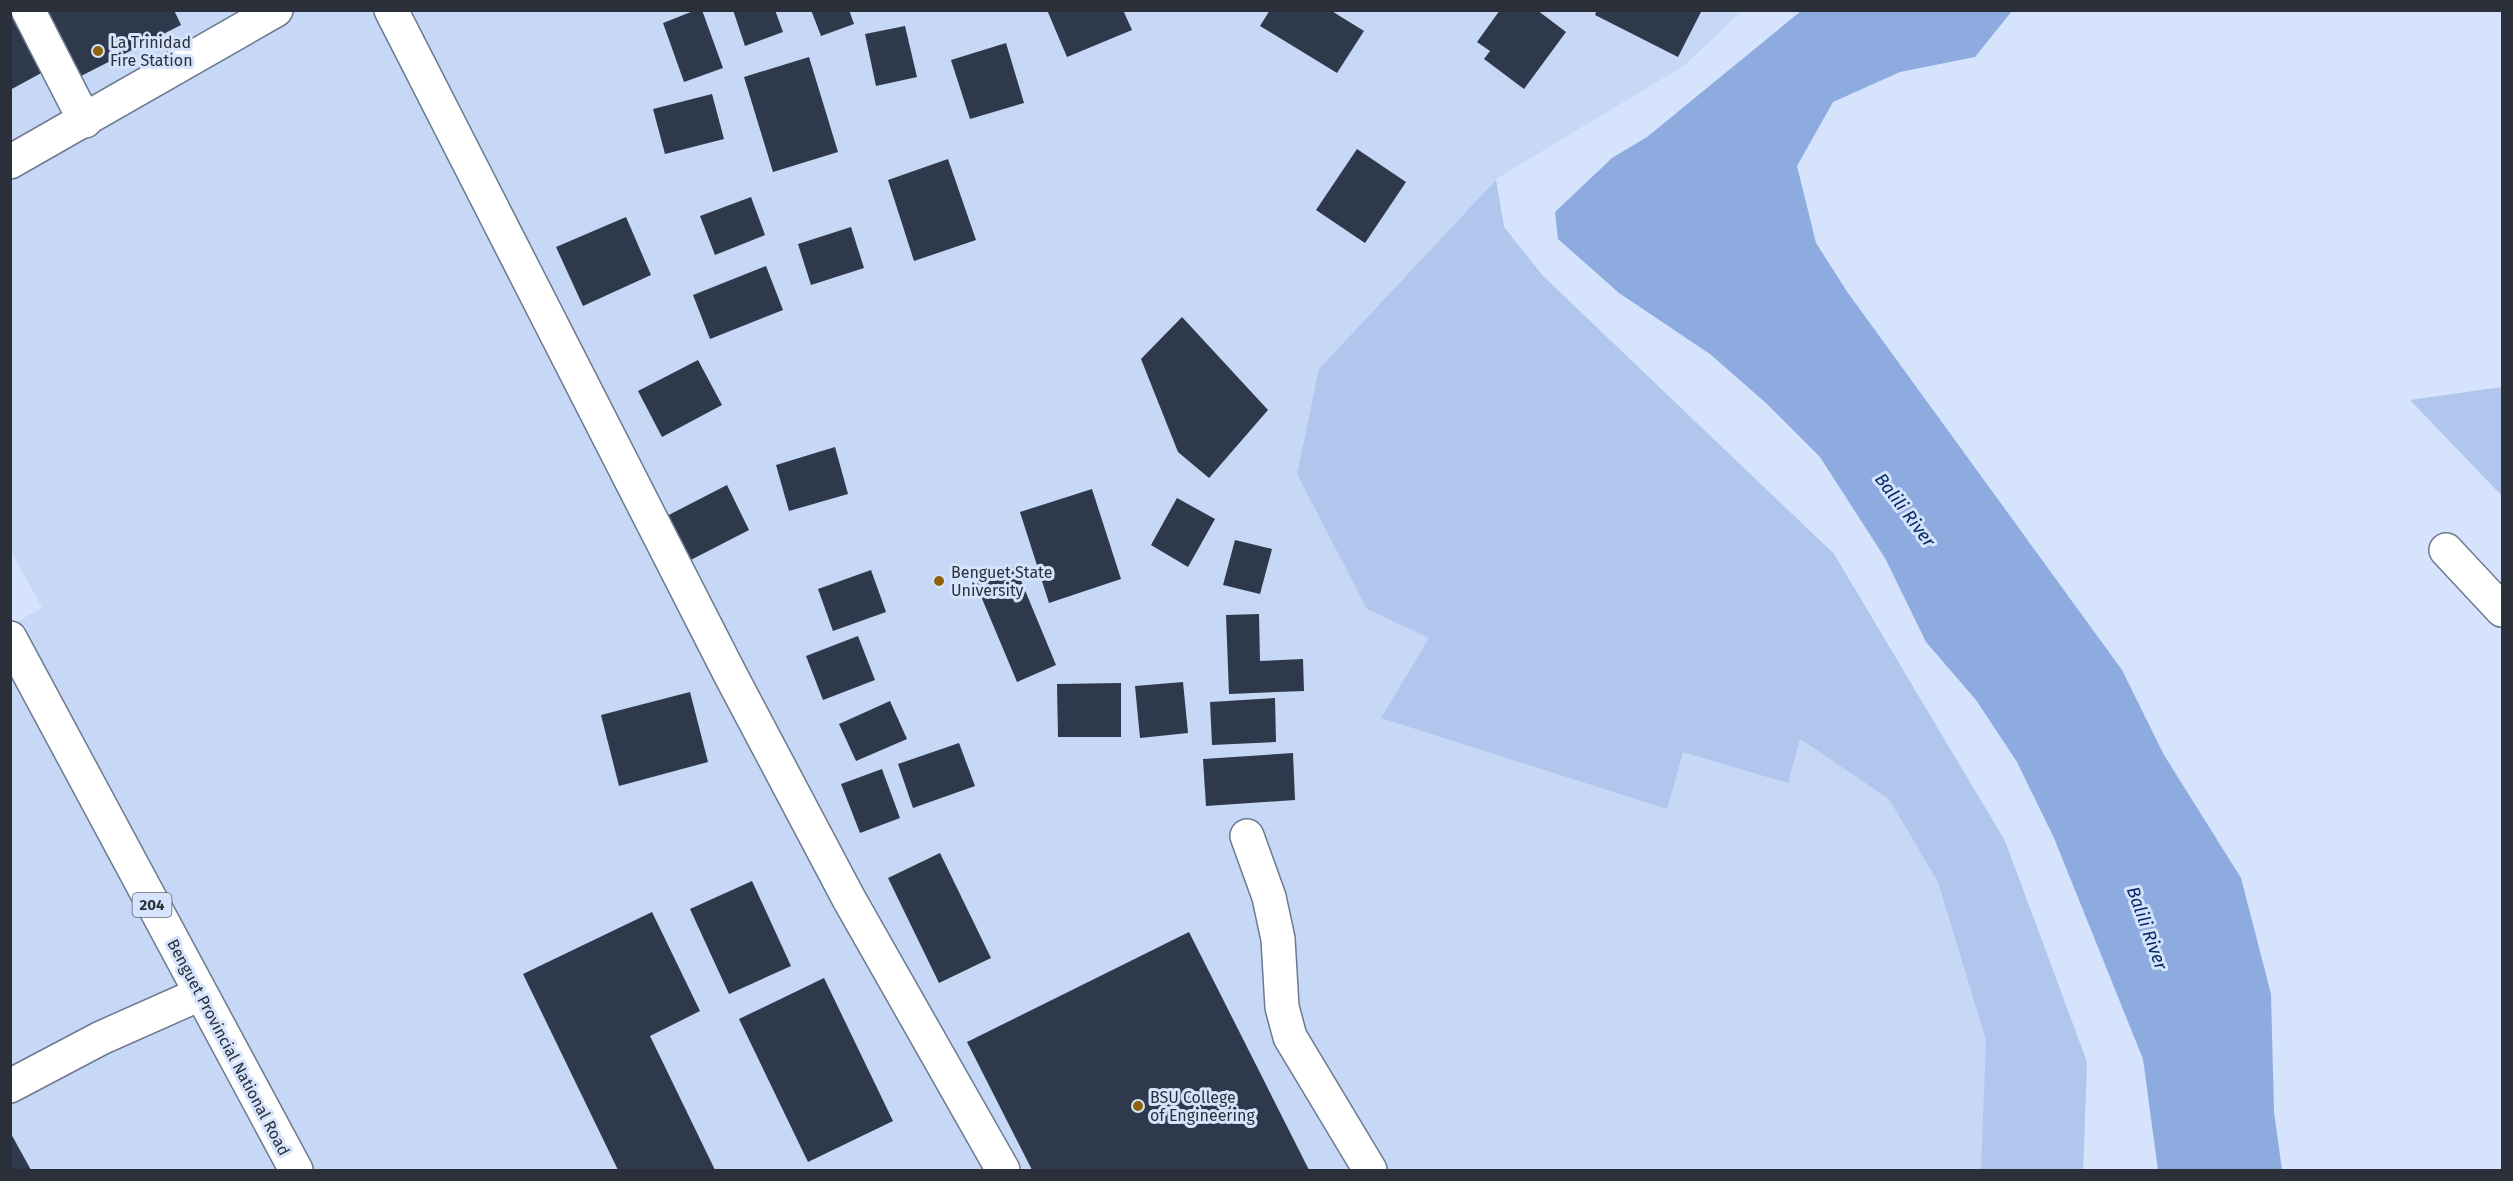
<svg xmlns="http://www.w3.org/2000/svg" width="2513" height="1181" font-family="'Fira Sans',sans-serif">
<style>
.built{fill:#c6d8f6}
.green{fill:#b0c6ec}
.water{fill:#8dabde}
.building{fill:#2e394c}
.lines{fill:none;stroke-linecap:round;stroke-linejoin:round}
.minor-casing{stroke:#6c798f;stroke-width:36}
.highway-casing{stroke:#6c798f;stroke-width:36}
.minor{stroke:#fff;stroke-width:33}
.highway{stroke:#fff;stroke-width:33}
.poi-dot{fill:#8d6508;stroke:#d5e4fc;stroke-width:2}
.labels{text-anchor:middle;stroke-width:6;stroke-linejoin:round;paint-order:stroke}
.shield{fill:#d5e4fc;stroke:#5d6574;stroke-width:1.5}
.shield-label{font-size:15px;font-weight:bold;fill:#2a2f39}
.poi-label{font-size:16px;fill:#2a2f39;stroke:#d5e4fc;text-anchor:start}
.street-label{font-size:16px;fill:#2a2f39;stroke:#d5e4fc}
.water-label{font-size:18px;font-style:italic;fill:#072a65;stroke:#d5e4fc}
</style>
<rect width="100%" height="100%" fill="#d5e4fc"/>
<polygon class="built" points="10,11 1742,11 1685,65 1496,179 1504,227 1543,276 1834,554 2005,841 2087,1062 2083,1170 11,1170 11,625 42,608 11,550"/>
<g class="green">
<polygon points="1496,180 1504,227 1543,276 1834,554 2005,841 2087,1062 2083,1170 1981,1170 1986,1040 1938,882 1889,799 1800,739 1788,783 1683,752 1667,809 1381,718 1429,638 1367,609 1297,474 1319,369"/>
<polygon points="2502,387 2502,496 2410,400"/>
</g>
<polygon class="water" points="1801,11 2012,11 1975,57 1900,72 1833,102 1797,166 1816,243 1848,293 2122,670 2164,755 2241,878 2271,994 2274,1112 2282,1170 2158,1170 2143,1059 2054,838 2017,762 1976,700 1926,642 1885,558 1820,457 1766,403 1710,354 1619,293 1558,239 1555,212 1612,158 1647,137"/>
<g class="building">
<polygon points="10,10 45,71 10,90"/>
<polygon points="45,10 174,10 181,25 79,77"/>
<polygon points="696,10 702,10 723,68 684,82 663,23"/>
<polygon points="733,10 775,10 783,32 745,46"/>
<polygon points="811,10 849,10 854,24 821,36"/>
<polygon points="1047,10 1123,10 1132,30 1067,57"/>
<polygon points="1270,10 1330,10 1364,31 1337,73 1260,26"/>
<polygon points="1500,10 1537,10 1566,32 1524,89 1484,59 1490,51 1477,42"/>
<polygon points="1597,10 1702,10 1678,57 1595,15"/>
<polygon points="905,26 917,77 876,86 865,34"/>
<polygon points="1006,43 1024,103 970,119 951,60"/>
<polygon points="809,57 838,152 773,172 744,77"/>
<polygon points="712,94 724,139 665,154 653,109"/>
<polygon points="1357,149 1406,182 1365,243 1316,210"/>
<polygon points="948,159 976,240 914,261 888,180"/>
<polygon points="751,197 765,235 715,255 700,216"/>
<polygon points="626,217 651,275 583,306 556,247"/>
<polygon points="851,227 864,268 811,285 798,244"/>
<polygon points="766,266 783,310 710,339 693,295"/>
<polygon points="1182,317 1268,410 1209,478 1178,452 1141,359"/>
<polygon points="698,360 722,405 662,437 638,391"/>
<polygon points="835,447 848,494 789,511 776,465"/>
<polygon points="727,485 749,530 683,564 659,520"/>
<polygon points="1092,489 1121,579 1049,603 1020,512"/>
<polygon points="1177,498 1215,519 1188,567 1151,545"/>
<polygon points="1235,540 1272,549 1260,594 1223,585"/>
<polygon points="1015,566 1056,665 1017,682 975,582"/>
<polygon points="871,570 886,612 833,631 818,589"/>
<polygon points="1259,614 1260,661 1303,659 1304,691 1229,694 1226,615"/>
<polygon points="858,636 875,680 823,700 806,656"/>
<polygon points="1183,682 1188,733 1140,738 1135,686"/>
<polygon points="1121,683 1121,737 1058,737 1057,684"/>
<polygon points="690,692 708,762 619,786 601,715"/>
<polygon points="1275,698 1276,742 1212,745 1210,702"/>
<polygon points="890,701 907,739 856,761 839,724"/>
<polygon points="959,743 975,786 913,808 898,764"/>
<polygon points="1293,753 1295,800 1206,806 1203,759"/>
<polygon points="882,769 900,818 860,833 841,784"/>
<polygon points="940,853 991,958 939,983 888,878"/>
<polygon points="752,881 791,966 729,994 690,909"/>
<polygon points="652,912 700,1011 650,1036 715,1170 618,1170 523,974"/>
<polygon points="1189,932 1309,1170 1032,1170 967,1042"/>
<polygon points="824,978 893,1121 808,1162 739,1019"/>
<polygon points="10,1132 31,1170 10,1170"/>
</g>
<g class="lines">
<g class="minor-casing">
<g id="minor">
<polyline points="28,10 85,121"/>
<polyline points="391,10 730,674 849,899 1003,1170"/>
<polyline points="10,162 276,10"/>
<polyline points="2446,550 2502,610"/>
<polyline points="1247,836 1269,897 1278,939 1282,1007 1290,1037 1370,1170"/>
<polyline points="10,1086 101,1038 200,994"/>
</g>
</g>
<g class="highway-casing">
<polyline id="highway" points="10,638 296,1170"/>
</g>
<use href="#minor" class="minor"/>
<use href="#highway" class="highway"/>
</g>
<g class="poi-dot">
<circle cx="98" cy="51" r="6"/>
<circle cx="939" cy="581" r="6"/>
<circle cx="1138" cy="1106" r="6"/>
</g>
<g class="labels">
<rect class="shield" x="132.5" y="893" width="39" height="24" rx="4.5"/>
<g class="shield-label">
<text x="152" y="910">204</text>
</g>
<g class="poi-label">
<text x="110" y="48">La Trinidad<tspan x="110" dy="18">Fire Station</tspan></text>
<text x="951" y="578">Benguet State<tspan x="951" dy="18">University</tspan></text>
<text x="1150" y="1103">BSU College<tspan x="1150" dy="18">of Engineering</tspan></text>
</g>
<g class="street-label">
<text transform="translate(229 1047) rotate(62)" y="6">Benguet Provincial National Road</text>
</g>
<g class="water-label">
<text transform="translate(1905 510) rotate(53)" y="6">Balili River</text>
<text transform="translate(2147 928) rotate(70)" y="6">Balili River</text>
</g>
</g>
<rect width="2513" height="1181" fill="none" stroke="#2a2f39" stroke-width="24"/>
</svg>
